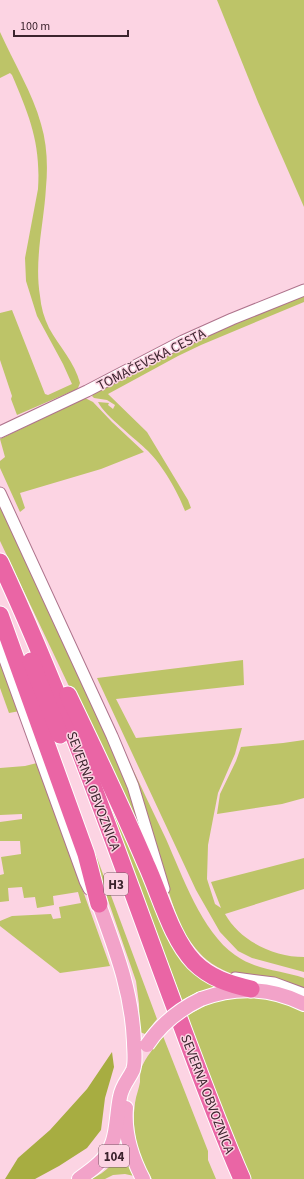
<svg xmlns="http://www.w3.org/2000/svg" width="304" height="1179" font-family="'Source Sans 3',sans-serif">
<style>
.green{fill:#bdc468}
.forest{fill:#a7ad41}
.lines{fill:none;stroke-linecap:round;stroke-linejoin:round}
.minor-casing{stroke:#ae738c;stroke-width:13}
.major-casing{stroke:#fff;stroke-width:16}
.highway-casing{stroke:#fff;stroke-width:19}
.minor{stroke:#fff;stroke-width:11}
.major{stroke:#f2a3c9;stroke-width:14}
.highway{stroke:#ea65a5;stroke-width:17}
.major-bridge-casing{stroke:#fff;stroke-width:16;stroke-linecap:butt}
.major-bridge{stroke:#f2a3c9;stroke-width:14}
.labels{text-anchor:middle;stroke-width:3;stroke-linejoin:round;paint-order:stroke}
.shield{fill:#fcd4e3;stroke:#765964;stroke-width:1}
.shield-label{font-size:13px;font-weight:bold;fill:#3c242e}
.street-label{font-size:14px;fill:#3c242e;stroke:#fcd4e3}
</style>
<rect width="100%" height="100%" fill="#fcd4e3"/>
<g class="green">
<polygon points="217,0 304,0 304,207 258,102"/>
<path d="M0,32C13,61 33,94 41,124C47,144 48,166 46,187C44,224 34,259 40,296C41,307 44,318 49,328C59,346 75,363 80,383L78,388L75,390L17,415L11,399L12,396L0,360V313L12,310L45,394L48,395L72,384L63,364L37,316L26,281L25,258L38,189C41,143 29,115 12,75L10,73L0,78Z"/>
<path d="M304,295V302L201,345L178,356L108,394L147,432L188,500L191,508L185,511C178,492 163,466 148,451C136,439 105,416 98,402L109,403L108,405L113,409L115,405L107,400L94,398L92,396L94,393L196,340Z"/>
<polygon points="85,398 93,402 112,422 144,452 101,469 20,493 25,508 20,512 0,468 0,461 5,457 0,439"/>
<polygon points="0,503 120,764 152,861 0,541"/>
<polygon points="0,656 20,711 9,713 0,688"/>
<path d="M243,660L244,685L116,699L136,738L242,728L235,754L218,793L208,845L207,879L215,904L221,908L211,882L304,858V889L225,914C240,941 274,957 304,957V972L252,958L238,951L220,932L196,890L97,678Z"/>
<polygon points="46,721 157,1019 145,1034 140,1032 139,1004 136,981"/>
<path d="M116,734C133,769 149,804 166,839C182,875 202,932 235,955C255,970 281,970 304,978V991C274,984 231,980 207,960C196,951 188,938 180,926Z"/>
<polygon points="304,740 304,798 282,804 217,814 220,794 236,761 241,747 283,743"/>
<polygon points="86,742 171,931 219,986 201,992 200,991 182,1000 111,812"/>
<polygon points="37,763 110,966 60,973 0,926 0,921 12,916 51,914 53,919 61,918 59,907 81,903 78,892 53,896 54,905 37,908 35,897 24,898 22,887 8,888 9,901 0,902 0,875 4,874 1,857 21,854 20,841 0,841 0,822 22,819 22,814 0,815 0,768 25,766"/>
<path d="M252,996C271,999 287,1002 304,1012V1179H251L234,1139L187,1016C211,1001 224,998 252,996Z"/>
<path d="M163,1036L208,1151V1160L216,1179H152C137,1156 131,1130 135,1103C136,1095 139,1089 140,1082C140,1077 140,1073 141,1069C145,1058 155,1046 163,1036Z"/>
<path d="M124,1147L128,1161L134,1176L125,1174L113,1175L105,1179H91C107,1172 115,1162 124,1147Z"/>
</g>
<polygon class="forest" points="112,1052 114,1067 105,1098 101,1130 87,1148 59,1166 35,1179 5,1179 18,1158 50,1130 87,1089"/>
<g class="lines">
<g class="minor-casing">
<g id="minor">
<polyline points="0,432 87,391 183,341 232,319 304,290"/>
<polyline points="0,493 112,736 133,786 164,889"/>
<polyline points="0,646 85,881 89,889"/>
<polyline points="235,978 274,983 304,994"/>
</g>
</g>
<g class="major-casing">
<g id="major">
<path d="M201,999C236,986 270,987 304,1004"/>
<path d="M126,1108C124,1132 132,1158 143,1179"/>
<path d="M79,1179C85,1174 92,1170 98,1164C119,1146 115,1121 120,1097C122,1085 129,1079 133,1070C136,1062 134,1050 134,1042C132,992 116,951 99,904"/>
</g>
</g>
<g class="highway-casing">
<g id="highway">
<path d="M0,562C67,706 119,857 174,1005C196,1064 217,1122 242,1179"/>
<polyline points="0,615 86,854 99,904"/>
<polyline points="31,661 60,735"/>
<path d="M68,695C95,751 122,807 146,864C160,894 171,938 194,962C210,978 229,984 251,989"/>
</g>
</g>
<use href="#minor" class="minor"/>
<use href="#major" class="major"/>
<use href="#highway" class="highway"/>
<g class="major-bridge-casing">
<path id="major-bridge" d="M147,1045C161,1024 178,1010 201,999"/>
</g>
<use href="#major-bridge" class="major-bridge"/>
</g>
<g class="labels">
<g class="shield">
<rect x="104" y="873" width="24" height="22" rx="3"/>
<rect x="99" y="1145" width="30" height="22" rx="3"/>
</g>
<g class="shield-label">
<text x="116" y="889">H3</text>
<text x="114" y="1161">104</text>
</g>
<g class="street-label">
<text transform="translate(151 359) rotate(-27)" y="5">TOMAČEVSKA CESTA</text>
<text transform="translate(94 791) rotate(69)" y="5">SEVERNA OBVOZNICA</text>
<text transform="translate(208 1094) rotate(69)" y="5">SEVERNA OBVOZNICA</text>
</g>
</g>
<path d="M14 30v6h114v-6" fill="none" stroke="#3c242e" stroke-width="2"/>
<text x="20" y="30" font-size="12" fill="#3c242e" stroke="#fcd4e3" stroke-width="3" paint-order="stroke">100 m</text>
</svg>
